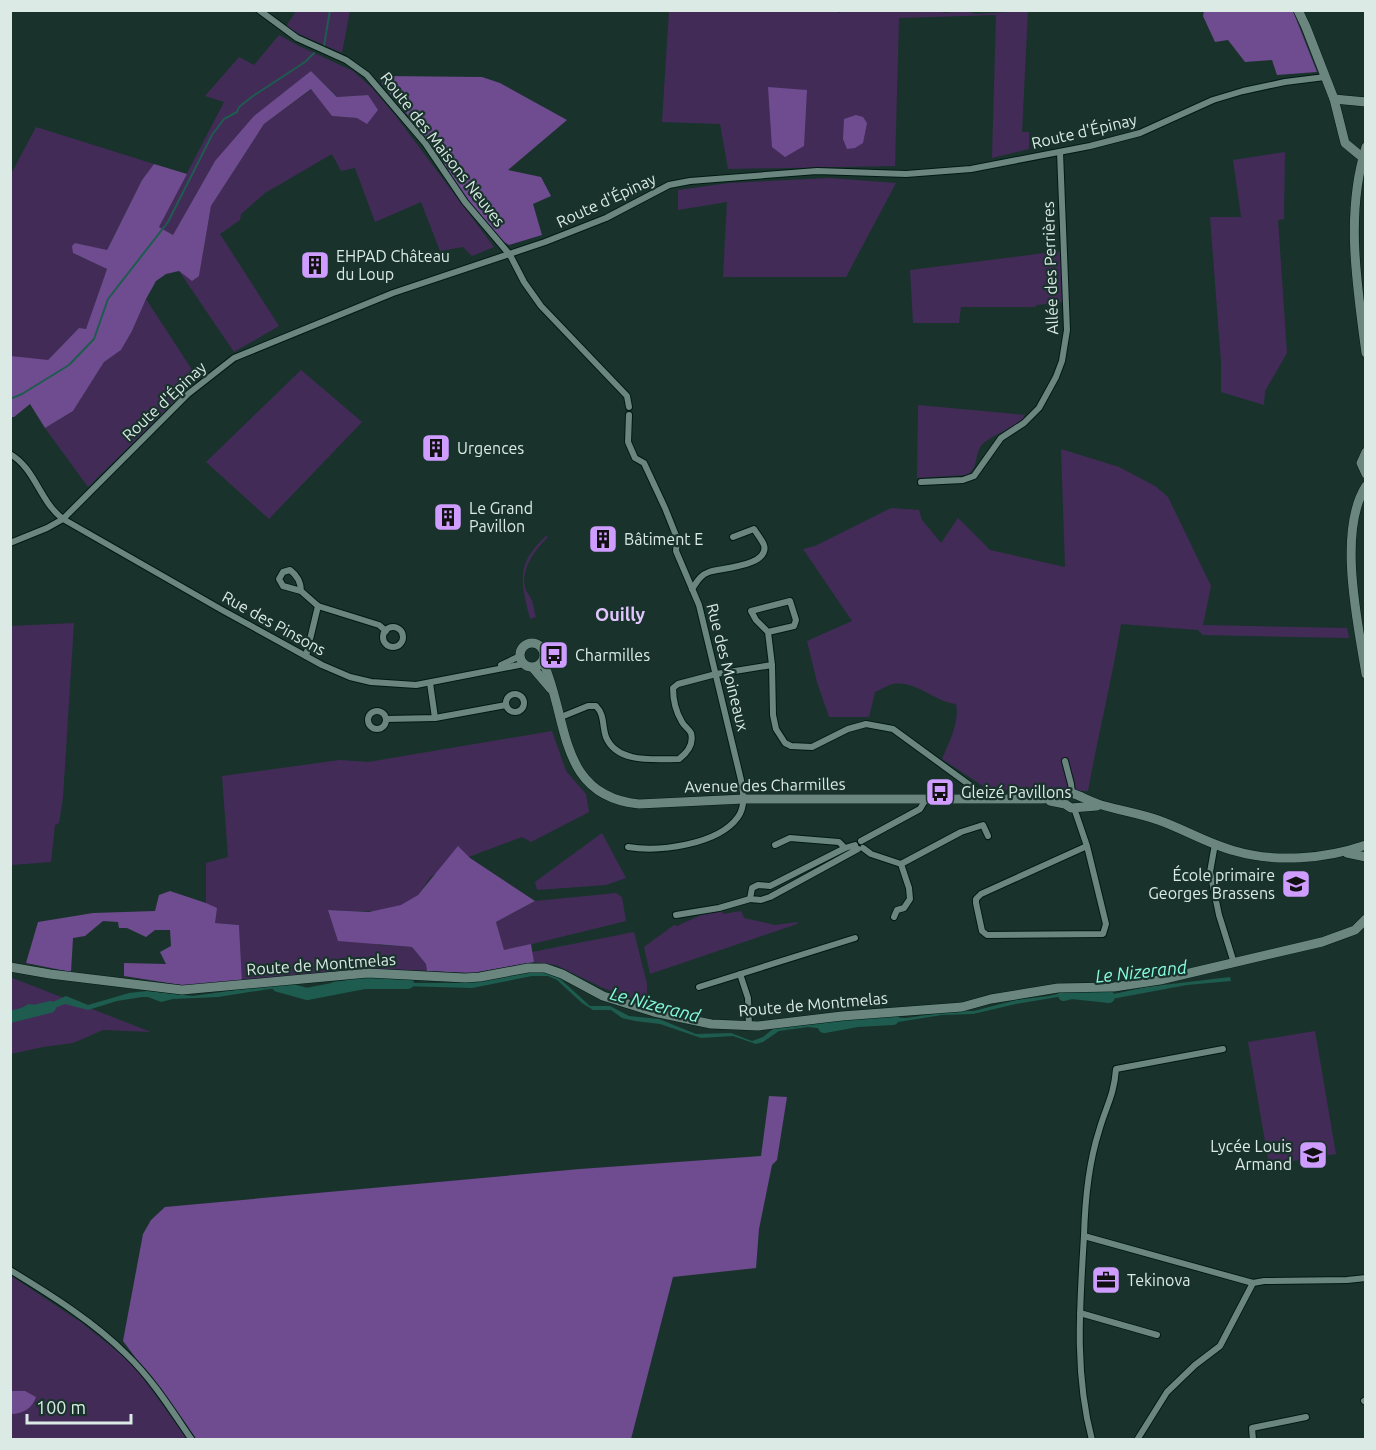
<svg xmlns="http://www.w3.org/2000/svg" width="1376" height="1450" font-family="Ubuntu,sans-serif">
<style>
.green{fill:#432b58}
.forest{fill:#6f4b8f}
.water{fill:#1d5c4f}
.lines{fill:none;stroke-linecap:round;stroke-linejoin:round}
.stream{stroke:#1d5c4f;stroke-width:2}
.river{stroke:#1d5c4f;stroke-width:12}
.street-casing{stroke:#021a15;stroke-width:8}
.secondary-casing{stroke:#021a15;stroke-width:10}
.street{stroke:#6a867e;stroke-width:6}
.secondary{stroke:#6a867e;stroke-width:9}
.labels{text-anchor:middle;stroke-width:4.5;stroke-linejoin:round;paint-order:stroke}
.street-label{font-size:16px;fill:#dbeae5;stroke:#19332c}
.poi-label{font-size:16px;fill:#dbeae5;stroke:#19332c;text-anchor:start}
.neighbourhood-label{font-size:18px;font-weight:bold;fill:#e1c6fd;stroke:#19332c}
.water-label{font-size:18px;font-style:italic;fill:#88fce1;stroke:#19332c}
</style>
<rect width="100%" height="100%" fill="#19332c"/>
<g class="green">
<polygon points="830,10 840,13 841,10 928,10 946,13 963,10 976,14 1028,11 1022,132 1029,132 1029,149 992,158 996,15 899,18 895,166 728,169 720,124 662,122 669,11"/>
<polygon points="296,11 350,11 342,53 285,28"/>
<polygon points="279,35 297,45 353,71 372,88 395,115 494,247 472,256 463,247 440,251 421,202 375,222 355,168 341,171 332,154 265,193 241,214 240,220 220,234 279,326 234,352 179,271 199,275 211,206 264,124 312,89 332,116 357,118 368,95 338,97 311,71 215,161 173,235 159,227 224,102 205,96 239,57 254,65"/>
<polygon points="36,127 154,164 142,180 106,251 76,243 73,253 107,269 86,330 79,328 47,361 11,356 10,176"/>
<polygon points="1285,152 1284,219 1278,220 1287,353 1265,391 1264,405 1221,392 1221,362 1210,217 1241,217 1233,160"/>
<polygon points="830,178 896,183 846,277 723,277 727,202 678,210 678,190 729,183"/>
<polygon points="1061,251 1063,302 1037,305 1035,307 961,307 959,323 913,323 910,270"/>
<polygon points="146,299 198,379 88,487 45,428 73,411 104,362 121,350 132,331"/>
<polygon points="301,370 362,422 269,519 206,462"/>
<path d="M918,405L1025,415L1022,421C1014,426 984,440 981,446C974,456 979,467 967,475L917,478Z"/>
<path d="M1061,449L1119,467L1155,486L1168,497L1211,586L1203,625L1347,628L1349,638L1203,635L1198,630L1121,624C1112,680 1098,735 1088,791L989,790L942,759C949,742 960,722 956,704C935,702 916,680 893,684C887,685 881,690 875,692L869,717H829L817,682L807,641L852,621L803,549L815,546L891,508L919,510L922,520L941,543L958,518L990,550L1065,567Z"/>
<path d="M546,536L548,537C534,551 519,570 526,591C527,592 531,598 531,599C534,604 534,612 536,617L530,619C521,581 515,565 546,536Z"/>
<polygon points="74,623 63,797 59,823 55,825 51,862 11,865 11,626"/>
<path d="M552,731L566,771L586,794L589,812L531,842L522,837C496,847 455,860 432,876C426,881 423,890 418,895C395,916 356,911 328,910L379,945L412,947L426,964L427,971L382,969L334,971L242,981L239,925L214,923L216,908L206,903V863L228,857L222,776L340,760L368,762Z"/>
<polygon points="602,833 626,878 606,885 537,890 535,882"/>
<polygon points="616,893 622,897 626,921 504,951 496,922 535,901"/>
<polygon points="722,911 723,914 741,911 744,918 775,925 798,922 797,924 650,974 644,947 674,925 677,926 703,914"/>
<polygon points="634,932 647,984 647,1004 603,988 556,965 534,962 532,952"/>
<polygon points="10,977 151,1032 103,1030 73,1043 43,1047 11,1054"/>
<polygon points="1315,1031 1336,1154 1269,1165 1248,1042"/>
<polygon points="10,1275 82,1323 123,1356 135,1367 187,1439 11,1439 11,1414 25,1391 11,1391"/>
</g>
<g class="forest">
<polygon points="1204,11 1293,11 1317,72 1277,75 1272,60 1245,62 1228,40 1215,42 1203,16"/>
<polygon points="311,71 337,97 368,95 378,110 367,124 357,118 332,116 311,89 264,124 211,206 199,276 192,281 179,271 166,274 156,281 146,299 132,331 121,350 104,362 73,411 45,428 30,404 14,417 11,417 11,356 48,360 79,328 86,329 107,269 73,253 72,246 75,243 107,250 142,180 154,164 187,174 159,227 173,235 215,161 254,116"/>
<path d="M384,76L482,77L500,83L567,120L508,170L541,177L551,196L533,204L542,235L509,245C474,225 452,173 428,141C414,121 397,103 382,84Z"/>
<polygon points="768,87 807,90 804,146 785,157 772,147"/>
<polygon points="856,115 863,117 867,123 863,143 855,148 847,149 843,139 844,119"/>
<polygon points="458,846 470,858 535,901 496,922 504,950 531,944 534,962 472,973 427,971 426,964 412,947 338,941 328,910 369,912 401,905 418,895"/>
<polygon points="170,891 206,903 217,908 215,923 239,925 242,981 211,985 181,985 124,976 124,963 166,964 160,952 171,946 170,930 155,930 146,937 127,928 119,928 118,922 103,921 85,936 73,938 71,972 26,963 38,922 93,913 155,911 159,895"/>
<polygon points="769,1096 787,1097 777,1160 772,1165 759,1229 756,1268 673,1277 631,1439 196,1439 123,1341 143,1234 151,1220 165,1207 580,1169 761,1156"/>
<path d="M11,1391H25L36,1397C32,1409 22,1414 11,1414Z"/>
</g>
<polygon class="water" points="528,972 544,972 557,976 590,1006 610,1006 629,1016 659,1019 696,1034 731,1033 752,1041 763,1037 773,1029 810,1023 824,1025 840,1020 876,1017 907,1018 953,1011 974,1011 1016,1000 1049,996 1069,991 1092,991 1109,995 1146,987 1230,977 1231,981 1187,985 1117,998 1104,999 1089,994 1075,994 1016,1004 973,1014 942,1015 898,1022 877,1020 859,1021 838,1025 825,1029 808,1027 793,1029 779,1031 763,1042 756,1044 733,1036 701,1038 660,1024 635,1021 622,1018 611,1010 593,1010 582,1003 557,980 548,976 532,976 472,988 401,986 391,982 373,985 341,984 315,996 304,997 294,996 276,988 218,997 173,999 161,1002 148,997 142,997 117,1001 88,1010 65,1004 44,1012 28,1012 11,1017 11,1013 29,1004 44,1006 66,996 88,1005 129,993 147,991 193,996 280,984 303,993 317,990 333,982 342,981 371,983 388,979 404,983 461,983 492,979"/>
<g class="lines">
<g class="stream">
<polyline points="324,46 330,10"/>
<polyline points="10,399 22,394 69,365 94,339 108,299 168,222 212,135 224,119 237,112 239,107 253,96 305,62 314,53"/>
</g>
<g class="river">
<polyline points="278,986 307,994 364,983 408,983"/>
<polyline points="1064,995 1072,993 1109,997"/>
<polyline points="10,1017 50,1007"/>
<polyline points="824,1027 857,1021 893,1019"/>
</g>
<g class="street-casing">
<g id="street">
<polyline points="259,10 297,38 346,60 367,75 425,143 465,202 510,255 524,282 541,306 627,396 629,407"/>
<path d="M10,454C35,468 40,502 63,519L222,610L322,665L350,677L371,682L416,685L524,664"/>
<polyline points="921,482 963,480 974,476 1001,438 1024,423 1039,408 1056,377 1062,361 1067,330 1060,152"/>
<polyline points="10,543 47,528 63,519 188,394 234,358 393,293 545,242 606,218 669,185 690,181 817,171 906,174 971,169 1090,146 1140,133 1213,100 1243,91 1285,82 1325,77"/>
<path d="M692,589C697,582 700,575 709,572C721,568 770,566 764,545C762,540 757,534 754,529L733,537"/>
<path d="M301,591C301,582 298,576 290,570L283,572L279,579L283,586L301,591L318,606L379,625L386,631"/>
<circle cx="393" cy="637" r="10"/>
<polyline points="768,632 794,626 796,620 790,601 751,611 756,620 768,632 772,665 773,715 776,729 785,743 791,746 812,747 848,729 866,724 893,729 971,786 976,791 977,798"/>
<polyline points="306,656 318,606"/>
<polyline points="501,665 520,656"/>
<circle cx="515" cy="703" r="9"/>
<circle cx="377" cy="720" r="9"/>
<path d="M561,717L588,706H596C605,715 602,726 606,737C617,764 655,759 679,759C687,753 694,744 691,733C689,729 684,726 682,722C676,712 673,699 673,688L678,684L716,674L772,665"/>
<polyline points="435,718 506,705"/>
<polyline points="386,719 435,718 430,683"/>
<polyline points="1065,761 1071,784 1072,793"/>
<polyline points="1074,808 1087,846 1106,924 1103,934 987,935 982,931 976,903 976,899 981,894 1087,846"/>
<polyline points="861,841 920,809 926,799"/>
<polyline points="1215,844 1210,872 1219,915 1234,963"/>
<polyline points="775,845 790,838 839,842 845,848"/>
<polyline points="855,845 845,848 770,886 758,885 752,888 750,899 761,900 770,897 858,849"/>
<path d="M628,847C659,852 718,845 738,817C746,806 743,792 741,780L699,605L676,551L677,538L665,508L644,463L635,458L628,442L629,415"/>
<polyline points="863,848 871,854 901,864 909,888 910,899 904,908 897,910 894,917"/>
<polyline points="901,864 961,832 983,825 988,836"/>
<polyline points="676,915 719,908 750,899"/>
<polyline points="740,974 748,998 749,1026"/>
<polyline points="699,987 855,938"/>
<path d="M1084,1236C1085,1200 1088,1165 1099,1131C1106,1106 1114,1096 1116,1069L1223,1049"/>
<path d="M10,1270C51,1295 94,1322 127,1355C153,1380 172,1411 192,1440"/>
<polyline points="1080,1313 1157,1335"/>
<polyline points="1364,1401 1366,1400"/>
<path d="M1092,1440C1074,1372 1080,1304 1084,1236L1253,1283L1264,1281L1347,1280L1366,1278"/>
<polyline points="1137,1440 1167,1392 1195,1365 1220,1346 1253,1283"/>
<polyline points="1253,1440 1252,1428 1306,1417"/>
</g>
</g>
<g class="secondary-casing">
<g id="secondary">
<polyline points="1298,10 1306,27 1334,99 1345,143 1362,157"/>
<polyline points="1334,99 1366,102"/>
<path d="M1366,147C1345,214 1357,285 1366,353"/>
<polyline points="1366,452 1361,463 1366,474"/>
<path d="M1366,486C1337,531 1358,624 1366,674"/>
<circle cx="532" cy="655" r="12"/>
<path d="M543,662C569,719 557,796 639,804L744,799H1042L1065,797L1072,793C1083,797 1093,803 1105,806C1123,811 1141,814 1158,820C1184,829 1208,844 1235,851C1276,863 1325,859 1366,845"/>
<polyline points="533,668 551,689"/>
<polyline points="1050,801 1065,804 1071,808 1097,806"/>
<polyline points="1347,853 1366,857"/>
<polyline points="10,967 50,974 182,990 368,973 465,978 480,977 528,968 545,968 562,974 603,996 654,1012 711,1024 758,1026 842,1016 962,1007 991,999 1058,988 1114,987 1160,980 1322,942 1355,930 1366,919"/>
</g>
</g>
<use href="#street" class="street"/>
<use href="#secondary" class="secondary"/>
</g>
<defs>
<g id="building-square" transform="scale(1.5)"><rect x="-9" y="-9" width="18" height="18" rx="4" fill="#cf9dff" stroke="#19332c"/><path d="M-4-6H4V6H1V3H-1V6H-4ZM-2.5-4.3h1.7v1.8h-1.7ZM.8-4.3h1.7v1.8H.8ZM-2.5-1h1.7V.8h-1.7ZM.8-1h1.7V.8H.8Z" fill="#111"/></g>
<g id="bus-square" transform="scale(1.5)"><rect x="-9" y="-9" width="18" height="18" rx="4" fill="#cf9dff" stroke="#19332c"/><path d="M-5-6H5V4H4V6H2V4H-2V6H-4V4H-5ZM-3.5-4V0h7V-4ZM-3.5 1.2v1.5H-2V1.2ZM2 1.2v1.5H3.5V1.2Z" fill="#111"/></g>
<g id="school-square" transform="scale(1.5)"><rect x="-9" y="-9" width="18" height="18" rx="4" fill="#cf9dff" stroke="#19332c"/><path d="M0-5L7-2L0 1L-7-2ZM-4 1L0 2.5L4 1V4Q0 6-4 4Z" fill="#111"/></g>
<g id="office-square" transform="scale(1.5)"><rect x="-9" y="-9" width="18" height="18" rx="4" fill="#cf9dff" stroke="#19332c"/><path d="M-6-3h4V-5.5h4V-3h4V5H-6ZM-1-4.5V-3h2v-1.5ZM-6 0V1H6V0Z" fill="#111"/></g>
</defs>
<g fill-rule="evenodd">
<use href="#building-square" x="315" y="265"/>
<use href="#building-square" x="436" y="448"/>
<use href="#building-square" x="448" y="517"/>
<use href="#building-square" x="603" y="539"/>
<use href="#bus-square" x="554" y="655"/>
<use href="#bus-square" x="940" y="792"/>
<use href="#school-square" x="1296" y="884"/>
<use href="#school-square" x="1313" y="1155"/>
<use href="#office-square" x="1106" y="1280"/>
</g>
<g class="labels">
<g class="street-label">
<text transform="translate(1084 131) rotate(-13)" y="6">Route d'Épinay</text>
<text transform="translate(443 149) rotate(52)" y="6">Route des Maisons Neuves</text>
<text transform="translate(606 200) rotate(-25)" y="6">Route d'Épinay</text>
<text transform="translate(1050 268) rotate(-92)" y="6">Allée des Perrières</text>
<text transform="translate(164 401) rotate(-43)" y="6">Route d'Épinay</text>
<text transform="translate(274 623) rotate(29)" y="6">Rue des Pinsons</text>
<text transform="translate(728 667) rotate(76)" y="6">Rue des Moineaux</text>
<text transform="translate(765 785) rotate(-1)" y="6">Avenue des Charmilles</text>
<text transform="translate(321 964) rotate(-4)" y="6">Route de Montmelas</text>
<text transform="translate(813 1004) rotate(-5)" y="6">Route de Montmelas</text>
</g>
<g class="poi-label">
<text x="336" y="262">EHPAD Château<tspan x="336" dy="18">du Loup</tspan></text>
<text x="457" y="454">Urgences</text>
<text x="469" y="514">Le Grand<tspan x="469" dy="18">Pavillon</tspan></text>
<text x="624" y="545">Bâtiment E</text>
<text x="575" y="661">Charmilles</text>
<text x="961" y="798">Gleizé Pavillons</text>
<text x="1275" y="881" text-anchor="end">École primaire<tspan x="1275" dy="18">Georges Brassens</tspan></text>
<text x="1292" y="1152" text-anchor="end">Lycée Louis<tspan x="1292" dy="18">Armand</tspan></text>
<text x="1127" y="1286">Tekinova</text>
</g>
<g class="neighbourhood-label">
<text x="620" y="621">Ouilly</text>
</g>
<g class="water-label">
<text transform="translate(1141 972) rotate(-6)" y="6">Le Nizerand</text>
<text transform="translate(655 1005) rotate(15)" y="6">Le Nizerand</text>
</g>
</g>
<rect width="1376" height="1450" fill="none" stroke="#dbeae5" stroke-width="24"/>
<path d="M27 1414v9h104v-9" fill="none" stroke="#dbeae5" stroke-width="3"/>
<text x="36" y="1414" font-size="18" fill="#dbeae5" stroke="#19332c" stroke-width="4.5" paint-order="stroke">100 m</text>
</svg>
